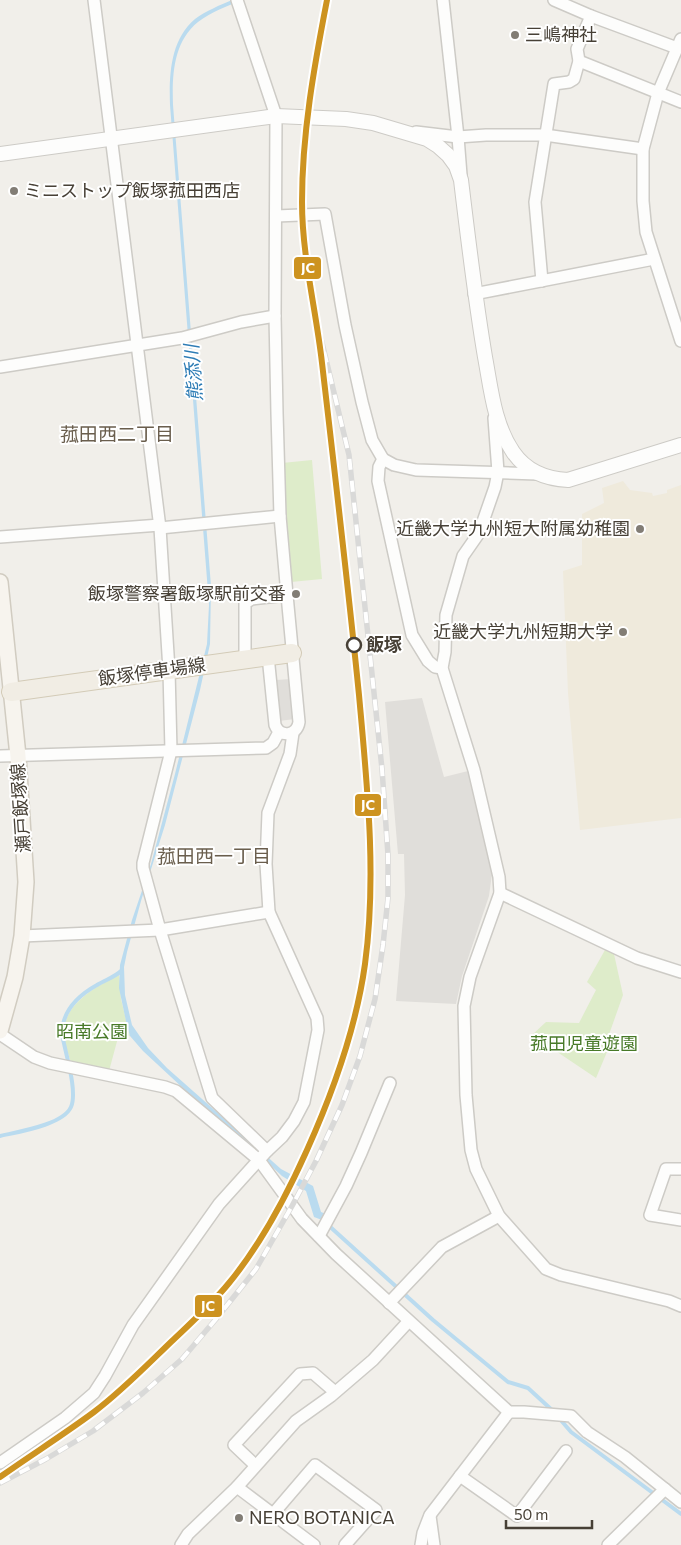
<svg xmlns="http://www.w3.org/2000/svg" width="681" height="1545" font-family="Commissioner,'Noto Sans JP',sans-serif">
<style>
.education{fill:#efeadc}
.green{fill:#deecca}
.parking{fill:#e0deda}
.water{fill:#badbef}
.lines{fill:none;stroke-linecap:round;stroke-linejoin:round}
.stream{stroke:#badbef;stroke-width:4}
.minor-casing{stroke:#cdcbc6;stroke-width:14}
.tertiary-casing{stroke:#cdcbc6;stroke-width:16}
.secondary-casing{stroke:#d1ccc1;stroke-width:18}
.primary-casing{stroke:#d3cbb7;stroke-width:20}
.minor{stroke:#fdfdfc;stroke-width:11}
.tertiary{stroke:#fdfdfc;stroke-width:14}
.secondary{stroke:#f7f4ee;stroke-width:15}
.primary{stroke:#f1ede4;stroke-width:18}
.rail-casing{stroke:#d9d9d8;stroke-width:5.5}
.rail{stroke:#fff;stroke-width:4;stroke-dasharray:11;stroke-linecap:butt}
.rail-1-casing{stroke:#fff;stroke-width:10}
.rail-1{stroke:#cd9320;stroke-width:6}
.poi-dot{fill:#827d75;stroke:#fff;stroke-width:2}
.stop-dot{fill:#fff;stroke:#474036;stroke-width:2.5}
.labels{text-anchor:middle;stroke-width:4;stroke-linejoin:round;paint-order:stroke}
.poi-label{font-size:18px;fill:#474036;stroke:#fff;text-anchor:start}
.stop-label{font-size:18px;font-weight:bold;fill:#474036;stroke:#fff;text-anchor:start}
.street-label{font-size:18px;fill:#474036;stroke:#fff}
.park-label{font-size:18px;fill:#487a28;stroke:#fff}
.water-label{font-size:19px;font-style:italic;fill:#2d7cb5;stroke:#fff}
.neighbourhood-label{font-size:19px;fill:#6a5e4d;stroke:#fff}
.line-badge{stroke:#fff;stroke-width:2}
.badge-label{font-size:14px;text-anchor:middle;font-weight:bold;fill:#fff}
</style>
<rect width="100%" height="100%" fill="#f1efea"/>
<polygon class="education" points="623,481 630,490 652,493 653,496 667,493 667,490 681,485 681,818 580,830 568,693 563,571 582,565 582,514 604,503 602,488"/>
<g class="green">
<polygon points="312,460 322,579 291,582 283,499 282,463"/>
<polygon points="605,950 614,954 623,995 606,1043 607,1052 596,1078 532,1035 546,1022 579,1023 596,990 587,982"/>
<path d="M119,974L121,999L130,1036L119,1034L109,1071L71,1064C69,1054 64,1044 64,1034C63,1003 97,987 119,974Z"/>
</g>
<g class="parking">
<polygon points="291,679 295,719 279,721 276,680"/>
<polygon points="422,698 444,777 468,771 492,874 489,896 462,976 456,1004 396,1001 405,895 404,854 398,854 385,702"/>
</g>
<path class="water" d="M232,0H243C227,6 211,12 198,22C173,42 172,76 173,105L211,586L210,644L200,690L165,825L141,901L127,952L124,967L125,995L132,1025L148,1048L167,1068L281,1169L313,1186L321,1212L326,1214L322,1220L314,1217L306,1191L282,1176L268,1163L240,1141L143,1051L130,1036L127,1026L119,988L120,965L132,920L151,864L175,774L207,644L209,605L170,105C169,76 170,40 195,19C206,11 220,5 232,0Z"/>
<g class="lines">
<g class="stream">
<path d="M0,1136C17,1132 63,1125 71,1107C78,1091 65,1052 62,1034C62,1011 79,995 97,985C105,980 115,977 121,971"/>
<polyline points="327,1224 433,1320 508,1382 528,1388 553,1411"/>
<polyline points="559,1418 571,1432 681,1514"/>
</g>
<g class="minor-casing">
<g id="minor">
<polyline points="94,0 160,528 169,670 171,751 143,863 143,868 160,930 212,1098 267,1151"/>
<polyline points="237,0 276,116 275,316 277,413 280,516 287,595"/>
<polyline points="443,0 458,137 461,175"/>
<polyline points="591,16 677,48"/>
<polyline points="681,39 658,93 643,149 643,201 646,232 681,341"/>
<polyline points="579,61 681,102"/>
<polyline points="416,132 458,137 486,135 545,135 643,149"/>
<polyline points="276,216 325,214 345,325 362,402 372,440 383,459 394,465 416,470 537,474"/>
<polyline points="542,281 535,202 554,84 569,82 574,79 579,61 577,49 591,16 554,0"/>
<polyline points="474,294 654,259"/>
<polyline points="0,367 182,338 241,322 275,316"/>
<polyline points="494,418 498,472 495,487 479,533 463,556 446,615 445,652 442,668 474,770 499,877 500,893 470,977 464,1006 466,1095 471,1150 476,1169 499,1216 546,1269 561,1275 669,1301 681,1306"/>
<polyline points="383,459 379,467 378,481 412,635 428,661 435,667 442,668"/>
<polyline points="160,528 280,516"/>
<polyline points="0,537 160,525"/>
<path d="M245,659V603L252,599L287,595L299,722C297,736 280,738 275,725L268,656"/>
<polyline points="0,756 266,748 273,743 279,732"/>
<polyline points="500,893 637,958 681,972"/>
<polyline points="22,936 160,930 269,912"/>
<polyline points="0,1034 34,1057 50,1063 165,1087 176,1091 259,1160 302,1219 336,1254 509,1412 524,1412 571,1416 587,1432 625,1457 681,1502"/>
<polyline points="681,1169 666,1169 650,1215 681,1220"/>
<polyline points="319,1236 346,1186 361,1153 390,1083"/>
<polyline points="389,1303 442,1247 499,1216"/>
<polyline points="0,1463 65,1418 94,1393 105,1376 133,1325 219,1204 266,1152 282,1137 294,1121 304,1102 318,1030 317,1018 269,912 266,864 268,813 290,754 293,733"/>
<polyline points="255,1465 234,1445 300,1374 313,1373 335,1392"/>
<polyline points="460,1476 517,1516 566,1451"/>
<polyline points="237,1487 314,1545"/>
<polyline points="273,1514 315,1465 376,1510 345,1545"/>
<polyline points="430,1516 434,1545"/>
<polyline points="181,1545 188,1534 237,1487 296,1421 331,1396 373,1360 408,1322"/>
<polyline points="421,1545 423,1533 430,1515 509,1412"/>
<polyline points="608,1545 665,1489"/>
</g>
</g>
<g class="tertiary-casing">
<path id="tertiary" d="M0,154L276,116L346,119L373,123L427,139L438,146L448,155L456,166L461,180C468,239 475,298 485,357C491,389 494,424 513,452C526,471 545,479 568,480L681,445"/>
</g>
<g class="secondary-casing">
<polyline id="secondary" points="0,582 18,756 26,882 22,936 15,977 0,1031"/>
</g>
<g class="primary-casing">
<polyline id="primary" points="11,692 292,653"/>
</g>
<use href="#minor" class="minor"/>
<use href="#tertiary" class="tertiary"/>
<use href="#secondary" class="secondary"/>
<use href="#primary" class="primary"/>
<g class="rail-casing">
<polyline id="rail" points="0,1483 46,1459 93,1431 143,1393 182,1359 216,1319 256,1269 292,1206 316,1161 342,1105 360,1056 375,999 383,945 388,898 388,855 382,769 349,455 317,322"/>
</g>
<use href="#rail" class="rail"/>
<g class="rail-1-casing">
<path id="rail-1" d="M0,1477C31,1455 63,1435 94,1412C122,1391 147,1365 172,1341C192,1322 212,1304 229,1283C262,1243 286,1197 307,1150C334,1090 356,1029 365,964C377,875 367,784 359,695C348,585 335,474 322,363C316,310 302,256 302,202C302,134 314,67 327,0"/>
</g>
<use href="#rail-1" class="rail-1"/>
</g>
<g class="poi-dot">
<circle cx="515" cy="35" r="5"/>
<circle cx="14" cy="191" r="5"/>
<circle cx="640" cy="529" r="5"/>
<circle cx="296" cy="594" r="5"/>
<circle cx="623" cy="632" r="5"/>
<circle cx="239" cy="1518" r="5"/>
</g>
<circle class="stop-dot" cx="354" cy="645" r="7"/>
<g class="labels">
<g class="poi-label">
<text x="525" y="41">三嶋神社</text>
<text x="24" y="197">ミニストップ飯塚菰田西店</text>
<text x="630" y="535" text-anchor="end">近畿大学九州短大附属幼稚園</text>
<text x="286" y="600" text-anchor="end">飯塚警察署飯塚駅前交番</text>
<text x="613" y="638" text-anchor="end">近畿大学九州短期大学</text>
<text x="249" y="1524">NERO BOTANICA</text>
</g>
<g class="stop-label">
<text x="366" y="651">飯塚</text>
</g>
<g class="street-label">
<text transform="translate(152 672) rotate(-8)" y="6">飯塚停車場線</text>
<text transform="translate(21 808) rotate(-94)" y="6">瀬戸飯塚線</text>
</g>
<g class="park-label">
<text x="92" y="1038">昭南公園</text>
<text x="584" y="1050">菰田児童遊園</text>
</g>
<g class="water-label">
<text transform="translate(193 373) rotate(-94)" y="7">熊添川</text>
</g>
<g class="neighbourhood-label">
<text x="117" y="441">菰田西二丁目</text>
<text x="214" y="863">菰田西一丁目</text>
</g>
</g>
<g class="line-badge">
<rect x="293" y="256" width="29" height="24" rx="5" fill="#cd9320"/>
<rect x="354" y="793" width="28" height="24" rx="5" fill="#cd9320"/>
<rect x="194" y="1294" width="29" height="24" rx="5" fill="#cd9320"/>
</g>
<g class="badge-label">
<text x="308" y="273">JC</text>
<text x="368" y="810">JC</text>
<text x="208" y="1311">JC</text>
</g>
<path d="M506 1520v8h86v-8" fill="none" stroke="#474036" stroke-width="2.5"/>
<text x="514" y="1520" font-size="15" fill="#474036" stroke="#ffffff" stroke-width="4" paint-order="stroke">50 m</text>
</svg>
